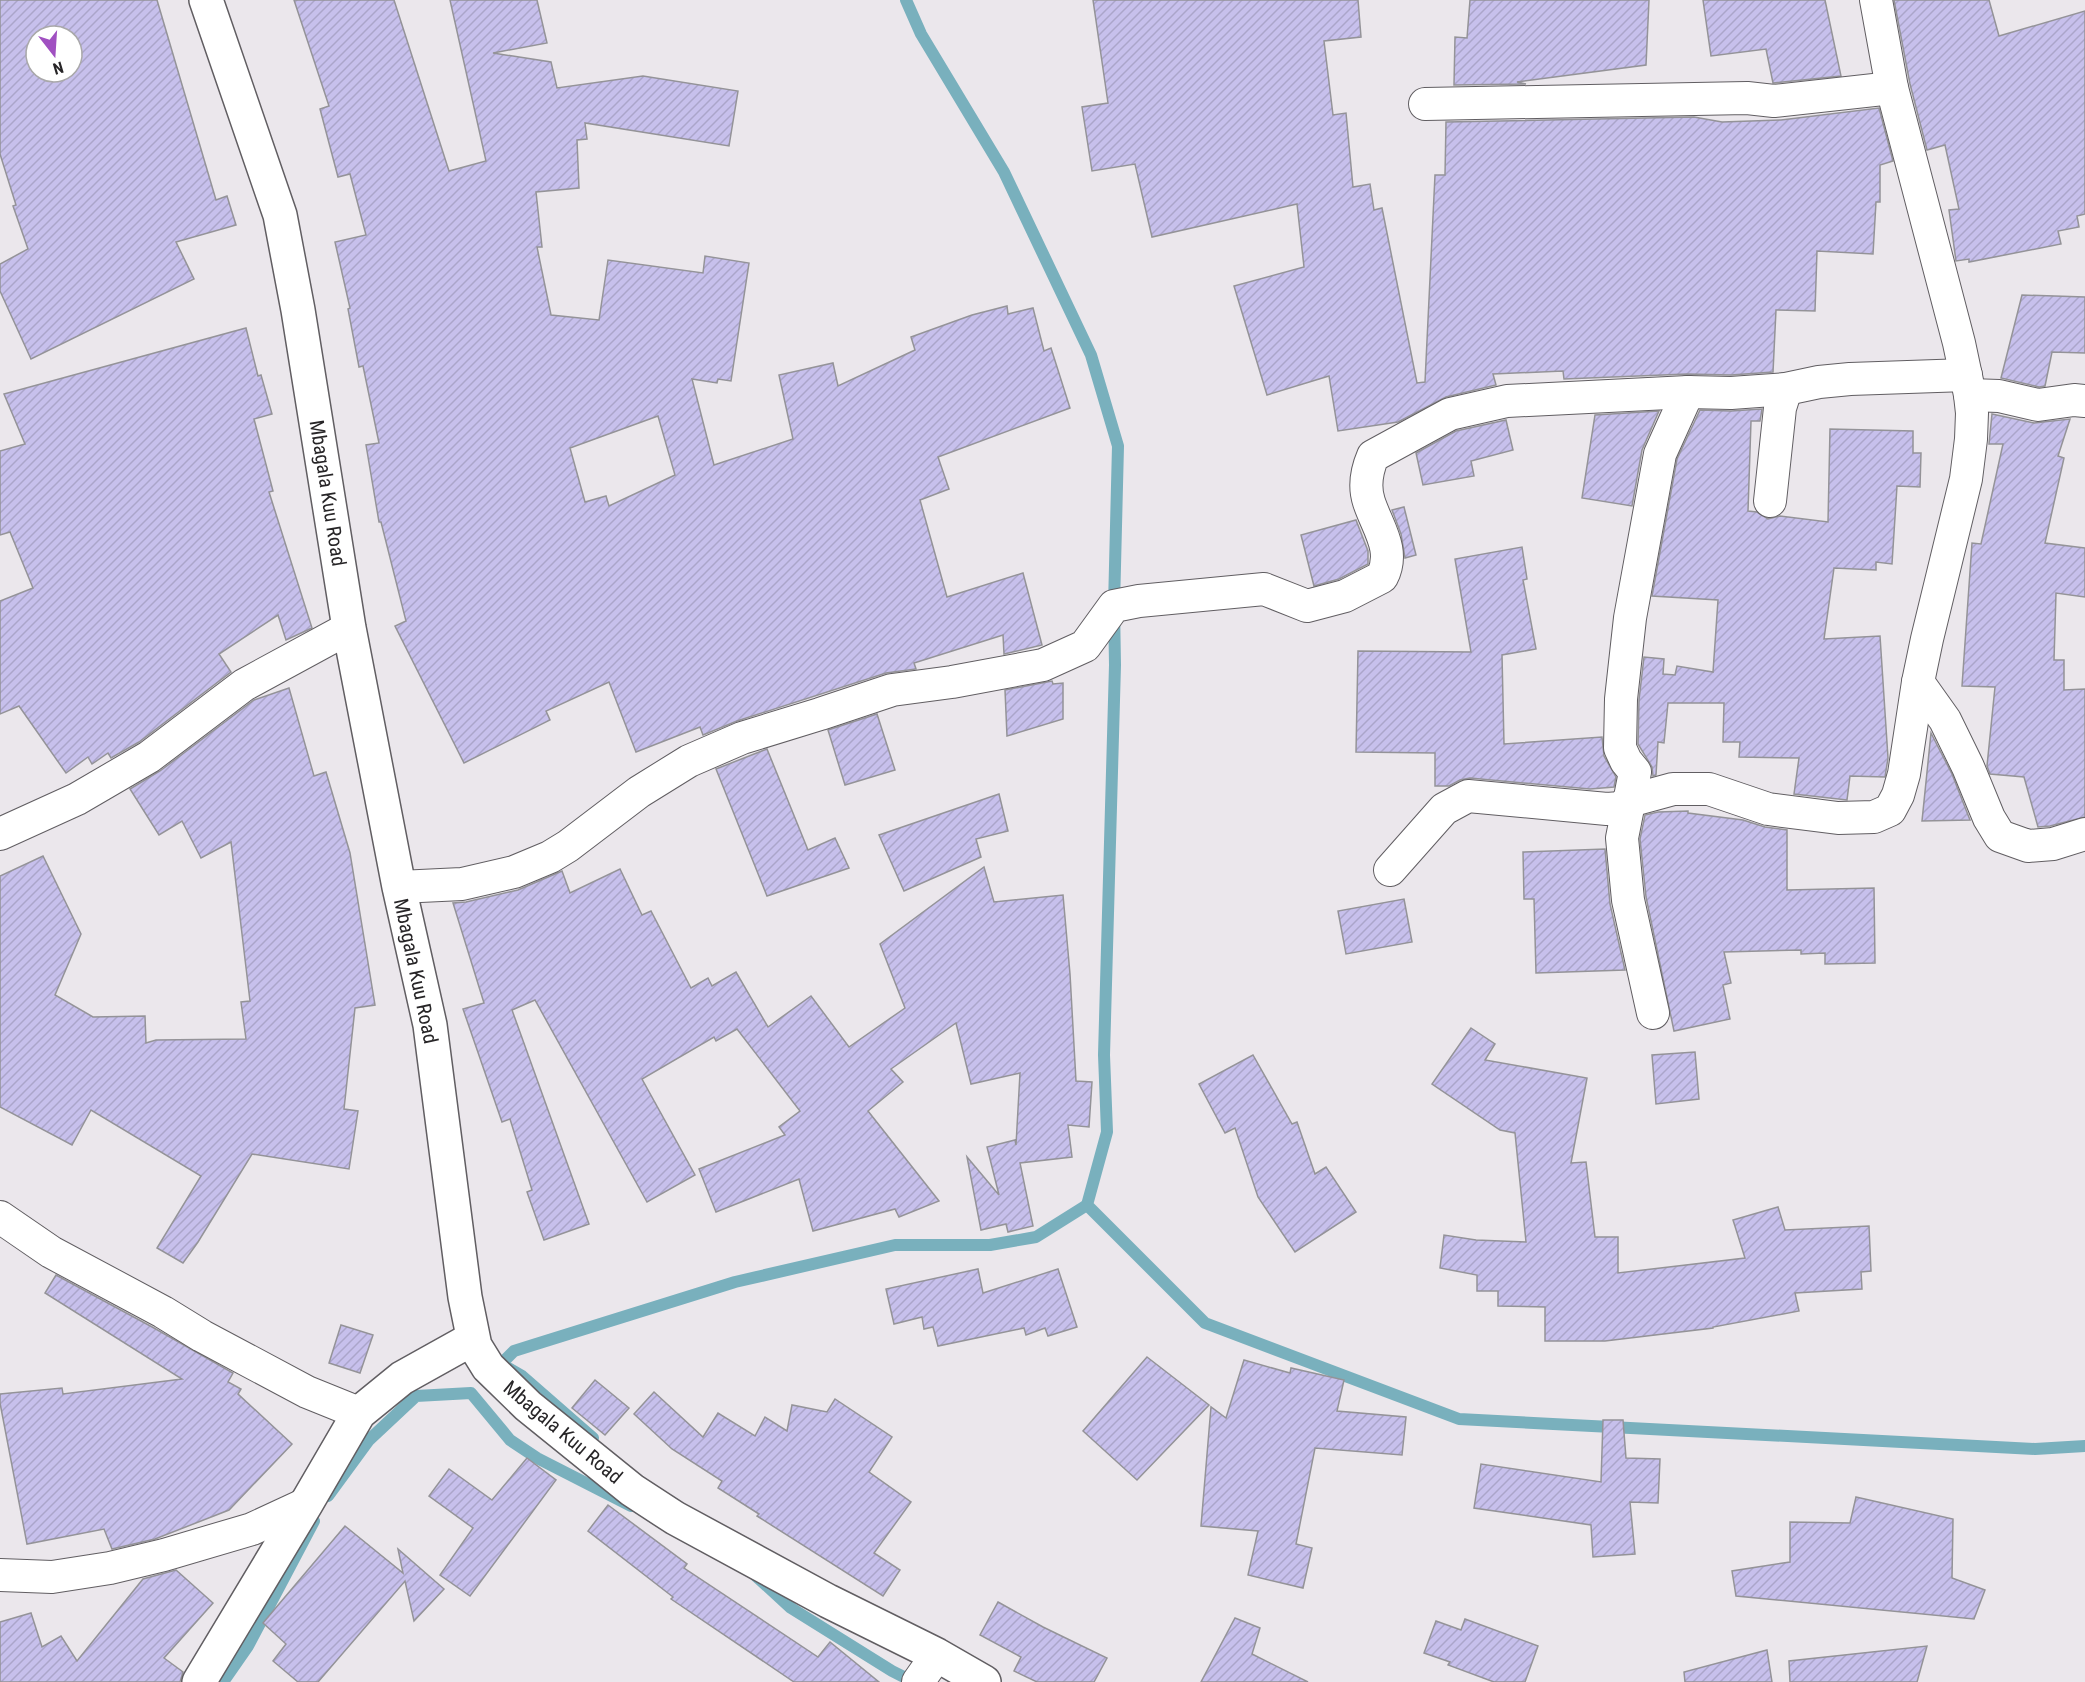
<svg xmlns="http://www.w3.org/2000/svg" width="2085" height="1682" font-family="'Roboto Condensed',sans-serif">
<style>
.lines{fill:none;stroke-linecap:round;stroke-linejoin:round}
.stream{stroke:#79b0bd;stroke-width:12}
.building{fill:url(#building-hatch);stroke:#949398;stroke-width:1.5;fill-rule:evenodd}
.street-casing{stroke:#615e62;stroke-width:34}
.secondary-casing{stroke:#615e62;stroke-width:36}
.street{stroke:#fff;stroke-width:32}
.secondary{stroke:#fff;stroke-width:33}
.labels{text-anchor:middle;stroke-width:6;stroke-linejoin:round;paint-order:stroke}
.street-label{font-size:20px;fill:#272527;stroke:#fff}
</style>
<defs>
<pattern id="building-hatch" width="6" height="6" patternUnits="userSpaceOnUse" patternTransform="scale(1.5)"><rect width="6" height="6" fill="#c7c0ec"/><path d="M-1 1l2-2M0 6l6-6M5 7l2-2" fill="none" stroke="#aba5ca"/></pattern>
</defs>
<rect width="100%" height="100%" fill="#ebe7ec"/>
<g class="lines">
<g class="stream">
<polyline points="906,0 921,34 1004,172 1091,355 1118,446 1114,606 1115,665 1104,1055 1107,1132 1087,1205 1205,1323 1459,1419 2035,1449 2085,1446"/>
<polyline points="593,1438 522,1376 501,1364 514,1351 533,1345 735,1282 895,1245 990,1245 1036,1237 1087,1205"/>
<polyline points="328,1496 369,1440 416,1396 471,1393 510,1440 537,1458 631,1506"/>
<polyline points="756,1576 791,1608 892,1671 914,1682"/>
<polyline points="223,1682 248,1646 314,1521"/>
</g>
</g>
<g class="building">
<path d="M0,0H157L216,200L227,196L236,225L176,242L194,279L31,359L0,291V264L28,249L13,206L16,205L0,154ZM36,36H72V72H36Z"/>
<path d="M294,0H394L449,171L486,161L450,0H537L547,43L493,53L551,62L557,88L643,76L738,91L729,146L585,123L587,139L577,140L579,188L536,192L542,247H537L551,315L599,320L608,260L703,273L705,256L749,263L731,381L718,379L717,383L692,379L714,465L793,439L779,375L833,363L838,386L915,350L911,337L972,315L1007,306L1008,314L1033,308L1044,351L1051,348L1070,408L938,457L949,489L920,500L947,597L1023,573L1042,645L1004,654L1003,635L914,663L916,669L886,673L737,721L703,735L700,727L636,752L609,682L546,711L550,720L464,763L395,626L406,621L381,522H379L366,445L379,443L363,366L359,367L348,309L350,308L335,242L366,235L350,174L338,177L320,109L329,106ZM658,416L675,475L609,506L606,496L585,502L570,448Z"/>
<polygon points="1093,0 1358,0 1361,37 1324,41 1333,115 1346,113 1353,187 1370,184 1374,210 1382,208 1417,383 1425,382 1435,175 1445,175 1446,122 1694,117 1722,122 1781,120 1879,108 1893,161 1880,165 1880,202 1876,202 1873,254 1817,251 1815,311 1776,310 1773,372 1731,375 1687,374 1564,379 1563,371 1493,374 1496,385 1446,397 1398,422 1338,431 1329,376 1267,395 1234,286 1304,267 1297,204 1152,237 1135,164 1092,171 1082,107 1108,103"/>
<polygon points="1470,0 1649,0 1646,65 1517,82 1526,84 1454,85 1455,37 1467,38"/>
<polygon points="1703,0 1825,0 1841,76 1773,83 1766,49 1711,56"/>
<polygon points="1894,0 1989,0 1999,36 2085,11 2085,214 2077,216 2079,227 2058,231 2061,244 1969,262 1969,259 1956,261 1949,210 1959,209 1945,145 1927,150 1910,84"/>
<polygon points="2022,295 2085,297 2085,353 2052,352 2045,386 2039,387 2001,378"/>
<polygon points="246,328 258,376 261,375 272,414 254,419 273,491 269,492 312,628 286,640 278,615 219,654 231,672 139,742 111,758 108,753 92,764 88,757 66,773 19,706 0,714 0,601 33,588 10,532 0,535 0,451 25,444 4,394"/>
<polygon points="1762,409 1760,421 1751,421 1748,511 1757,512 1768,519 1780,516 1828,522 1830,429 1913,431 1913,453 1921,453 1920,487 1897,486 1892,564 1876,562 1876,570 1834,568 1824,639 1880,636 1888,758 1885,777 1850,776 1847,800 1794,794 1799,758 1739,757 1740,742 1723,742 1724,703 1668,703 1664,743 1658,742 1656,775 1653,776 1652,767 1638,744 1639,700 1644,657 1664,659 1663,674 1675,675 1677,666 1713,672 1718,600 1652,596 1677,459 1700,410 1731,411"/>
<polygon points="1659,411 1642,450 1632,506 1582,498 1595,415"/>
<polygon points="1992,414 2034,423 2070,419 2058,456 2064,458 2045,543 2085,548 2085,597 2056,593 2054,660 2064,660 2064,690 2085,689 2085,817 2050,826 2038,827 2024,777 1990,774 1987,766 1995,687 1962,686 1972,543 1981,544 2003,444 1989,444"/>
<polygon points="1506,420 1513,450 1471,461 1474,476 1423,485 1416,453 1456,431"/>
<polygon points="1404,507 1416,555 1405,558 1401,534 1392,510"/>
<polygon points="1356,520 1368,551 1368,564 1339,579 1314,586 1301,535"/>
<polygon points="1522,547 1527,579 1523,580 1536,649 1502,655 1504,744 1602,737 1604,756 1616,777 1614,787 1590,789 1470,778 1460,780 1449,786 1435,786 1435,753 1356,752 1358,651 1471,652 1455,559"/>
<polygon points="1052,681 1053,684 1063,683 1063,719 1007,736 1005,690"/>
<polygon points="289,688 314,776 326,772 350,853 375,1005 355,1008 344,1109 358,1111 349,1169 252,1154 198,1242 183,1263 157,1248 201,1176 91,1110 72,1145 0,1107 0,876 43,856 81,934 55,995 93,1017 145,1016 146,1043 156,1040 246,1039 241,1002 250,1001 231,842 201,858 182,821 159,835 130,789 160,771 254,700"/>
<polygon points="877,714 895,770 845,785 828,730"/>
<polygon points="1931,733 1952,774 1970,820 1922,821"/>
<polygon points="767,749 808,850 835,838 849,868 767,896 716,769"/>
<polygon points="999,794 1008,831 976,839 981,857 904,891 879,835"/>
<polygon points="1688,811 1688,813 1743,820 1765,827 1787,830 1787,890 1874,888 1875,963 1825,964 1825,953 1801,954 1801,950 1724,952 1731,983 1723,985 1730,1019 1674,1031 1646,897 1640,839 1645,815 1658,812"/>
<polygon points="1605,849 1610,904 1625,970 1536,973 1534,899 1524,899 1523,852"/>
<polygon points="984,867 994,902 1063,895 1070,974 1076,1081 1092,1082 1089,1127 1068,1125 1072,1157 1020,1163 1033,1226 1008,1232 1006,1224 981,1230 967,1157 999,1195 987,1147 1015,1140 1016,1145 1020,1073 971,1084 956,1023 891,1069 903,1082 868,1111 939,1201 899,1217 895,1209 813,1231 799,1179 716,1212 699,1169 785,1135 779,1127 800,1111 737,1029 716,1041 714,1037 642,1079 695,1175 647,1202 535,1000 512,1010 589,1224 544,1240 527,1192 532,1190 510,1119 502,1122 463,1009 484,1003 453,903 466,902 518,890 562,871 570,893 620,869 642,915 651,911 691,988 708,978 712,986 736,972 768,1027 811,996 849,1047 905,1008 880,944"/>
<polygon points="1404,899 1412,942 1346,954 1338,911"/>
<polygon points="1471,1028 1495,1044 1485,1060 1587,1078 1571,1163 1586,1162 1595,1237 1618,1237 1618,1273 1745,1258 1733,1220 1778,1207 1785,1230 1869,1226 1871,1271 1861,1272 1862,1289 1795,1293 1799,1311 1713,1327 1713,1328 1605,1341 1545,1341 1545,1307 1498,1306 1498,1291 1477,1291 1477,1275 1440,1268 1444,1235 1476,1240 1526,1242 1515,1133 1500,1130 1432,1084"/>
<polygon points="1695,1052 1699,1099 1656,1104 1652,1055"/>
<polygon points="1253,1055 1292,1124 1297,1122 1315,1174 1326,1167 1356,1212 1295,1252 1258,1197 1235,1128 1225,1133 1199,1084"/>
<polygon points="978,1269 983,1293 1058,1269 1077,1327 1048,1336 1045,1328 1026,1335 1024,1328 938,1346 933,1327 924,1329 922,1317 894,1324 886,1289"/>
<polygon points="56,1275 154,1328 233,1373 228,1382 241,1389 238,1394 292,1444 229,1510 155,1539 112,1549 104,1529 27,1544 0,1403 0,1394 62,1388 63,1394 182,1379 45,1293"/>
<polygon points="341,1325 373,1335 360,1373 329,1363"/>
<polygon points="1147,1357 1209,1405 1137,1480 1083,1431"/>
<polygon points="1244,1360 1290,1373 1291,1368 1344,1380 1337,1411 1406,1417 1402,1455 1315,1448 1296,1544 1312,1548 1303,1588 1248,1575 1258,1531 1201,1526 1211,1407 1226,1418"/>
<polygon points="595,1380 629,1408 605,1435 572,1408"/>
<polygon points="654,1392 703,1437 718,1413 755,1436 765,1417 787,1431 792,1405 827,1412 835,1399 892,1437 869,1472 911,1502 874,1553 900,1570 883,1596 757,1516 759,1514 718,1488 722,1481 672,1449 634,1414"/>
<polygon points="1603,1420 1623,1420 1626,1458 1660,1459 1658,1503 1630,1502 1635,1554 1593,1557 1591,1525 1474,1508 1481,1464 1601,1482"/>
<polygon points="527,1458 556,1480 470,1596 440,1575 473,1528 429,1496 449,1469 492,1500"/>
<polygon points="1856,1497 1953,1519 1952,1578 1985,1590 1974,1619 1736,1596 1732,1571 1790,1562 1790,1522 1850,1523"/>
<polygon points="608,1505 687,1564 684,1568 818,1657 830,1642 879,1682 794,1682 671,1599 673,1597 588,1531"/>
<polygon points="345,1526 403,1573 398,1549 444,1589 414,1621 405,1581 318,1682 298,1682 273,1661 286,1644 263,1623"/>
<polygon points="176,1570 213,1603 164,1658 183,1672 180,1682 0,1682 0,1622 31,1613 42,1647 61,1636 77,1661 143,1579"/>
<polygon points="998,1602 1043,1627 1107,1658 1094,1682 1037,1682 1014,1671 1021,1657 980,1635"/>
<polygon points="1235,1618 1260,1628 1252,1654 1308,1682 1201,1682"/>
<polygon points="1465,1619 1538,1646 1525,1682 1494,1682 1448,1665 1450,1662 1424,1653 1436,1621 1461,1630"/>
<polygon points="1927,1646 1917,1682 1790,1682 1789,1661"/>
<polygon points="1767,1650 1772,1682 1685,1682 1684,1672"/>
</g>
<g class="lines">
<g class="street-casing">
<g id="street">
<polyline points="1425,104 1747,98 1774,101 1892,88"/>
<polyline points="1970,395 1999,396 2038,405 2074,400 2085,401"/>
<polyline points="1770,501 1780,408 1786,389"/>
<polyline points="1918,682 1945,720 1968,767 1989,818 2000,836 2028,846 2053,844 2085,834"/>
<polyline points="0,834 77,799 149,757 244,685 349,628"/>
<polyline points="1390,870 1444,809 1468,796 1607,809 1620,808 1629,801 1673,789 1709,789 1768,809 1838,818 1874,817 1890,810 1898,795 1904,774 1918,682 1927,639 1966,479 1971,439 1972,413 1970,395 1959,343 1892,88 1876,0"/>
<path d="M399,887L462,884L514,872L550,857L568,846L639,792L689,761L742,738L820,714L892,690L952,682L1043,665L1085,646L1114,606L1139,601L1264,589L1307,606L1345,596L1382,577C1396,550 1377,527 1369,502C1364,487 1367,470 1373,456L1450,414L1507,401L1688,392L1731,393L1786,389L1819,382L1850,379L1966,375"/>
<polyline points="1653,1013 1628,900 1622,838 1635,772 1626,761 1620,748 1621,699 1630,618 1660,454 1688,392"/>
<polyline points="0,1217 51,1252 163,1312 202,1336 307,1392 359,1413"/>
<polyline points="0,1575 52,1577 110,1568 164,1555 252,1529 306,1504"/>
<polyline points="918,1682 937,1655"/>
</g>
</g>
<g class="secondary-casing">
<g id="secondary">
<polyline points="206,0 280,215 298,310 349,628 399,887 430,1025 465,1297 475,1346 488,1367 528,1406 632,1490 675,1518 828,1601 937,1655 984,1682"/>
<polyline points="199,1682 306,1504 359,1413 402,1378 472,1339"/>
</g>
</g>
<use href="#street" class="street"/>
<use href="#secondary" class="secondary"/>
</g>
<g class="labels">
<g class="street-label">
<text transform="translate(328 493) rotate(81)" y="7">Mbagala Kuu Road</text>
<text transform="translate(416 971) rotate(78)" y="7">Mbagala Kuu Road</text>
<text transform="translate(563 1432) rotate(40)" y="7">Mbagala Kuu Road</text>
</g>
</g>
<g transform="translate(54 54) rotate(163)"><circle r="28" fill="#ffffff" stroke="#a9a8a9" stroke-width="1.5"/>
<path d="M0-4.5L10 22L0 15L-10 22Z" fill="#a050c1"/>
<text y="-9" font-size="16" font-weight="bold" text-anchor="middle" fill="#272527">N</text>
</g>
</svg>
